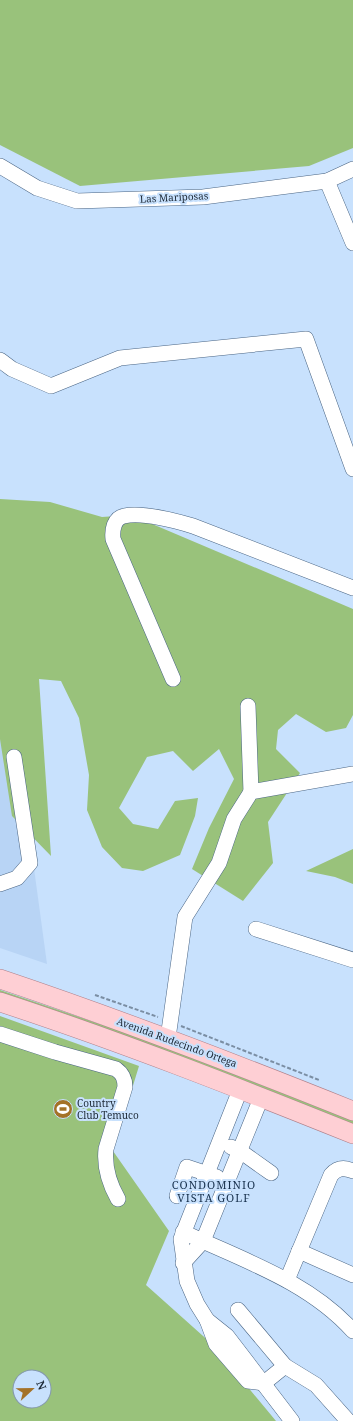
<svg xmlns="http://www.w3.org/2000/svg" width="353" height="1421" font-family="'Noto Serif',serif">
<style>
.built{fill:#b8d4f5}
.green{fill:#99c27b;fill-rule:evenodd}
.lines{fill:none;stroke-linecap:round;stroke-linejoin:round}
.minor-casing{stroke:#4a6584;stroke-width:16}
.major-casing{stroke:#af808a;stroke-width:20}
.path{stroke:#7b8ea3;stroke-width:2;stroke-dasharray:4 2;stroke-linecap:butt}
.minor{stroke:#fff;stroke-width:15}
.major{stroke:#fecfd4;stroke-width:19}
.labels{text-anchor:middle;stroke-width:4;stroke-linejoin:round;paint-order:stroke}
.street-label{font-size:10px;fill:#1c2835;stroke:#c8e1fd}
.poi-label{font-size:10px;fill:#1c2835;stroke:#c8e1fd;text-anchor:start}
.neighbourhood-label{font-size:11px;letter-spacing:1px;fill:#18314d;stroke:#c8e1fd}
</style>
<rect width="100%" height="100%" fill="#c8e1fd"/>
<polygon class="built" points="0,677 8,677 47,964 0,948"/>
<g class="green">
<polygon points="0,0 353,0 353,148 309,166 80,186 0,145"/>
<polygon points="0,499 50,502 102,517 131,515 353,609 353,715 346,728 326,732 296,714 278,730 276,749 300,773 268,822 273,863 243,901 192,869 209,828 234,779 219,749 193,771 173,751 147,757 119,808 133,824 158,829 175,801 198,798 195,816 180,855 143,871 122,868 102,847 87,810 89,775 79,718 61,681 39,679 51,856 12,816 0,739"/>
<polygon points="353,849 353,884 335,877 306,871"/>
<polygon points="0,990 132,1035 348,1118 353,1120 353,1129 0,998"/>
<path d="M0,1016L139,1066L113,1151L169,1231L146,1285L212,1344L276,1421H0ZM20,1377H44V1401H20Z"/>
</g>
<g class="lines">
<g class="minor-casing">
<g id="minor">
<polyline points="0,166 37,188 77,201 203,197 327,181 353,169"/>
<polyline points="327,181 353,243"/>
<polyline points="0,360 12,369 51,386 120,358 306,339 353,469"/>
<path d="M173,679L113,539C112,530 114,518 124,516C141,512 176,521 193,526L353,588"/>
<polyline points="248,706 251,792"/>
<polyline points="0,884 17,878 30,863 14,757"/>
<polyline points="256,929 353,960"/>
<path d="M0,1034L55,1052L116,1069C123,1074 125,1079 125,1087L106,1149C104,1167 109,1183 118,1199"/>
<polyline points="168,1038 185,917 219,863 234,819 251,792 353,774"/>
<polyline points="231,1147 240,1151 271,1173"/>
<polyline points="177,1196 187,1167 217,1177"/>
<path d="M183,1232C242,1260 308,1281 353,1331"/>
<polyline points="299,1251 353,1275"/>
<polyline points="183,1263 203,1241 261,1098"/>
<path d="M287,1280L331,1175C337,1168 344,1167 353,1171"/>
<polyline points="238,1310 285,1366 264,1383 248,1381 216,1344 207,1320 197,1304 187,1281 181,1239 240,1090"/>
<polyline points="207,1320 227,1336 292,1421"/>
<polyline points="285,1366 316,1385 348,1421"/>
</g>
</g>
<g class="major-casing">
<g id="major">
<path d="M0,979C119,1019 236,1064 353,1111"/>
<path d="M0,1002C119,1041 236,1087 353,1134"/>
</g>
</g>
<g class="path">
<polyline points="95,995 158,1017"/>
<polyline points="181,1026 319,1080"/>
</g>
<use href="#minor" class="minor"/>
<use href="#major" class="major"/>
</g>
<defs>
<g id="stadium-disc" transform="scale(1)"><circle r="9.5" fill="#a47228" stroke="#c8e1fd"/><path d="M0-5a6.5 5 0 1 0 0 10a6.5 5 0 1 0 0-10ZM-3.5-1.8h7v3.6h-7Z" fill="#fff"/></g>
</defs>
<g fill-rule="evenodd">
<use href="#stadium-disc" x="63" y="1109"/>
</g>
<g class="labels">
<g class="street-label">
<text transform="translate(174 197) rotate(-3)" y="4">Las Mariposas</text>
<text transform="translate(177 1042) rotate(20)" y="4">Avenida Rudecindo Ortega</text>
</g>
<g class="poi-label">
<text x="77" y="1107">Country<tspan x="77" dy="12">Club Temuco</tspan></text>
</g>
<g class="neighbourhood-label">
<text x="214" y="1189">CONDOMINIO<tspan x="214" dy="13">VISTA GOLF</tspan></text>
</g>
</g>
<g transform="translate(32 1389) rotate(68)"><circle r="19" fill="#c8e1fd" stroke="#8397ad"/>
<path d="M0-3L7 15L0 10L-7 15Z" fill="#a47228"/>
<text y="-6" font-size="11" font-weight="bold" text-anchor="middle" fill="#1c2835">N</text>
</g>
</svg>
